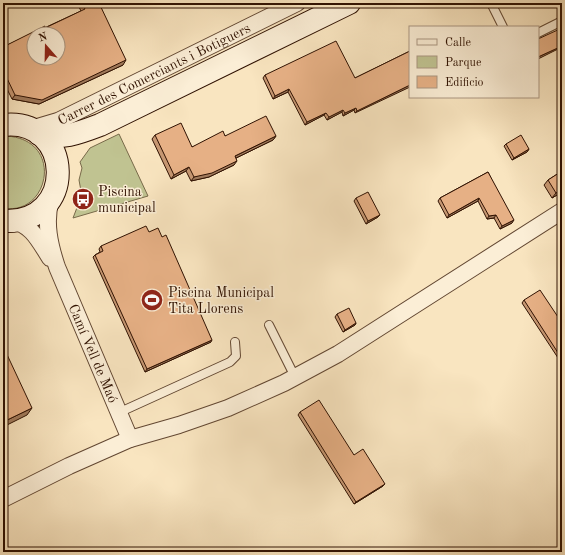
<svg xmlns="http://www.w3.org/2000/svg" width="565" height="555" font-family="'Old Standard TT',serif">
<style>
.green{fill:#c0c391;stroke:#786a4a}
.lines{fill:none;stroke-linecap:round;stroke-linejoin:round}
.lane-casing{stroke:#624732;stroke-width:10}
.street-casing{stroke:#624732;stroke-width:18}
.secondary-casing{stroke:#301202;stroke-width:24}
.lane{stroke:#fbeed6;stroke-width:8}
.street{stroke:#fbeed6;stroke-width:16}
.secondary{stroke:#fbeed6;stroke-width:22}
.wall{fill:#c69772;stroke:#301202}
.shaded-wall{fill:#a17b5d;stroke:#301202}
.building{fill:#e6b085;stroke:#301202;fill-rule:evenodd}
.labels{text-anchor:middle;stroke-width:3;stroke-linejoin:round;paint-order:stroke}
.street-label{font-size:14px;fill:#301202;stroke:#fbeed6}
.poi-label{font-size:14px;fill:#301202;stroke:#fbeed6;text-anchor:start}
</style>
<rect width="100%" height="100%" fill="#f9e5c0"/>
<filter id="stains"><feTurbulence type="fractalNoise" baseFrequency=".005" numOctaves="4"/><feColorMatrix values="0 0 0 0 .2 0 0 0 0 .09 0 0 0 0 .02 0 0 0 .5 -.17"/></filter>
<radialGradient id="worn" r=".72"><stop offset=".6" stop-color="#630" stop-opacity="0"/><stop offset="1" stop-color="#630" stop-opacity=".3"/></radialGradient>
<g class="green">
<polygon points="119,134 148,196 73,218 78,205 84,205 86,192 81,191 79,180 82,168 80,162 90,148"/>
<path d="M3,136C65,136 51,217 3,208Z"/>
</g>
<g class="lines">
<g class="lane-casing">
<g id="lane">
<polyline points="491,3 503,27"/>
<polyline points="538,33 562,21"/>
<polyline points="269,325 295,377"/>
<polyline points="118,413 230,362 236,356 235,342"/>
</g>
</g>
<g class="street-casing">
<g id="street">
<path id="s1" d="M31,129L58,121L297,3"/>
<path id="s2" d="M51,200C44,222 50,246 57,267L130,439"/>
<path d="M12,221C32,224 40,243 50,258"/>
<polyline points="3,499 69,466 130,439 179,425 228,408 284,383 338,354 562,211"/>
</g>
</g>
<g class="secondary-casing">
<g id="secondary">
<path d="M3,125C74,117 78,225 3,221"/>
<path d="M39,134C62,140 79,133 100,125L349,3"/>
</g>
</g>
<use href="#lane" class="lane"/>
<use href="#street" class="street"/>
<use href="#secondary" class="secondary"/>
</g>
<g class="wall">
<polygon points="77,3 99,3 123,65 39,104 12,99 3,81 3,47 81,11"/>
<polygon points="410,51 355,113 354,110 343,116 342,112 327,120 324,115 305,125 288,92 273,99 263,78 265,75 355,78"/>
<polygon points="155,135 192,147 225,136 276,136 273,140 236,158 234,165 209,177 191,181 186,171 171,179 152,139"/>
<polygon points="506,144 529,149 527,152 512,160 504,146"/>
<polygon points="562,171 562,192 552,198 544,185 548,180"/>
<polygon points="488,172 512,223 500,229 494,218 487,219 478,201 447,218 438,201 440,198"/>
<polygon points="356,198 378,217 366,224 354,201"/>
<polygon points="101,246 211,342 145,372 93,257 95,255 100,252 99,249"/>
<polygon points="524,300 562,323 562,364 522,303"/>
<polygon points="337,314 356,323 355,325 343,332 335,317"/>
<polygon points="300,412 354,455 385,484 383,486 354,504 298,415"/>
</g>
<g class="shaded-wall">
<polygon points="562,46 562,47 538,59 538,57"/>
<polygon points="126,60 123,65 39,104 12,99 15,95"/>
<polygon points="410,85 410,87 355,113 357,111"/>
<polygon points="289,89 288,92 273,99 275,96"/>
<polygon points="356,108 354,110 343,116 345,113"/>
<polygon points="343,110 342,112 327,120 329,117"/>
<polygon points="326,113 324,115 305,125 307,122"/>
<polygon points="276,136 273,140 232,160 235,156"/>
<polygon points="529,149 527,152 512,160 514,158"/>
<polygon points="237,161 234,165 209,177 191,181 194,177"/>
<polygon points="189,167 186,171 171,179 174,175"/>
<polygon points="562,189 562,192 552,198 556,193"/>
<polygon points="479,198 478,201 447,218 449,215"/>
<polygon points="380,215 378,217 366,224 368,221"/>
<polygon points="496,215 494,218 487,219 489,216"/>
<polygon points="514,220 512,223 500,229 502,226"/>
<polygon points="356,323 355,325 343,332 345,330"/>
<polygon points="212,340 211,342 145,372 147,369"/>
<polygon points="32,408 27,415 3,427 3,422"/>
<polygon points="385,484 383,486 354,504 356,502"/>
</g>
<g class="building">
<path d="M82,3H99L126,60L42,100L15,95L3,70V47L45,26V28L85,9ZM34,34H58V58H34Z"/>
<polygon points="562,28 562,46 538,57 538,39"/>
<polygon points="336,41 355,78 410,51 410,85 357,111 356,108 345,113 343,110 329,117 326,113 307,122 289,89 275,96 265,75"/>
<polygon points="266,116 276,136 235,156 237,161 212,173 194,177 189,167 174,175 155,135 181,123 192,147 223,131 225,136"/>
<polygon points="521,135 529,149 514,158 506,144"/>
<polygon points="562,171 562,189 556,193 548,180"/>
<polygon points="488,172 514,220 502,226 496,215 489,216 479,198 449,215 440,198"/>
<polygon points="368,192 380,215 368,221 356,198"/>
<polygon points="146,226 149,232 158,228 162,237 166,235 212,340 147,369 95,255 103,251 101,246"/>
<polygon points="540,290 562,323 562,359 524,300"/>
<polygon points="349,308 356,323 345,330 337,314"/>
<polygon points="3,346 32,408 3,422"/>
<polygon points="319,400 354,455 363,449 385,484 356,502 300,412"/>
</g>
<defs>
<g id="bus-disc" transform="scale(1.15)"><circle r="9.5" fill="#8f2418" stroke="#fbeed6"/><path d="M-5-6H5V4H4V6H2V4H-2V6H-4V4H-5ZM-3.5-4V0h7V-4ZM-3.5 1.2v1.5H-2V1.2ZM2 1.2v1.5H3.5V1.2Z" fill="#fff"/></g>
<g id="stadium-disc" transform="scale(1.15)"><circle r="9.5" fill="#8f2418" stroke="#fbeed6"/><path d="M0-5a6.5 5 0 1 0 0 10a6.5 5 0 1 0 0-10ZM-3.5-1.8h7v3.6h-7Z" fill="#fff"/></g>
</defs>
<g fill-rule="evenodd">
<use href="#bus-disc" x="83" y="199"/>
<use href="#stadium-disc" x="152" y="300"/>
</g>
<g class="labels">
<g class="street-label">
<text dy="5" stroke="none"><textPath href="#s1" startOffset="135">Carrer des Comerciants i Botiguers</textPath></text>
<text dy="5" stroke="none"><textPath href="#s2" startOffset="162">Camí Vell de Maó</textPath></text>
</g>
<g class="poi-label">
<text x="98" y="196">Piscina<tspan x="98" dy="16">municipal</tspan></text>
<text x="168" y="297">Piscina Municipal<tspan x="168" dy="16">Tita Llorens</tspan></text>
</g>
</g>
<rect width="565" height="555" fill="none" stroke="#f9e5c0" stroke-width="16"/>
<rect x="4" y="4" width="557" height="547" fill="none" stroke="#301202" stroke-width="2"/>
<rect x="8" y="8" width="549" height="539" fill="none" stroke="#301202"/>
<rect x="409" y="26" width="130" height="72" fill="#fbeed6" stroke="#aa9681"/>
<rect x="417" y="39" width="20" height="6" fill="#fbeed6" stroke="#aa9681"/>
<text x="445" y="46" font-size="12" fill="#301202">Calle</text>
<rect x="417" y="56" width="20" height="12" fill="#c0c391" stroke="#aa9681"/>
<text x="445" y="66" font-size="12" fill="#301202">Parque</text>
<rect x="417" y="76" width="20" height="12" fill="#e6b085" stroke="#aa9681"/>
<text x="445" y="86" font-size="12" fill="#301202">Edificio</text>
<g transform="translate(46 46) rotate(340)"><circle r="19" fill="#fbeed6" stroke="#aa9681"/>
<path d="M0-3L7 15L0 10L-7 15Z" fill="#8f2418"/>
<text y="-6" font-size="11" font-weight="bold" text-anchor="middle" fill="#301202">N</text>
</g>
<rect width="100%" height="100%" filter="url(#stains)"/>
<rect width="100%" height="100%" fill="url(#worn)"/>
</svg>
